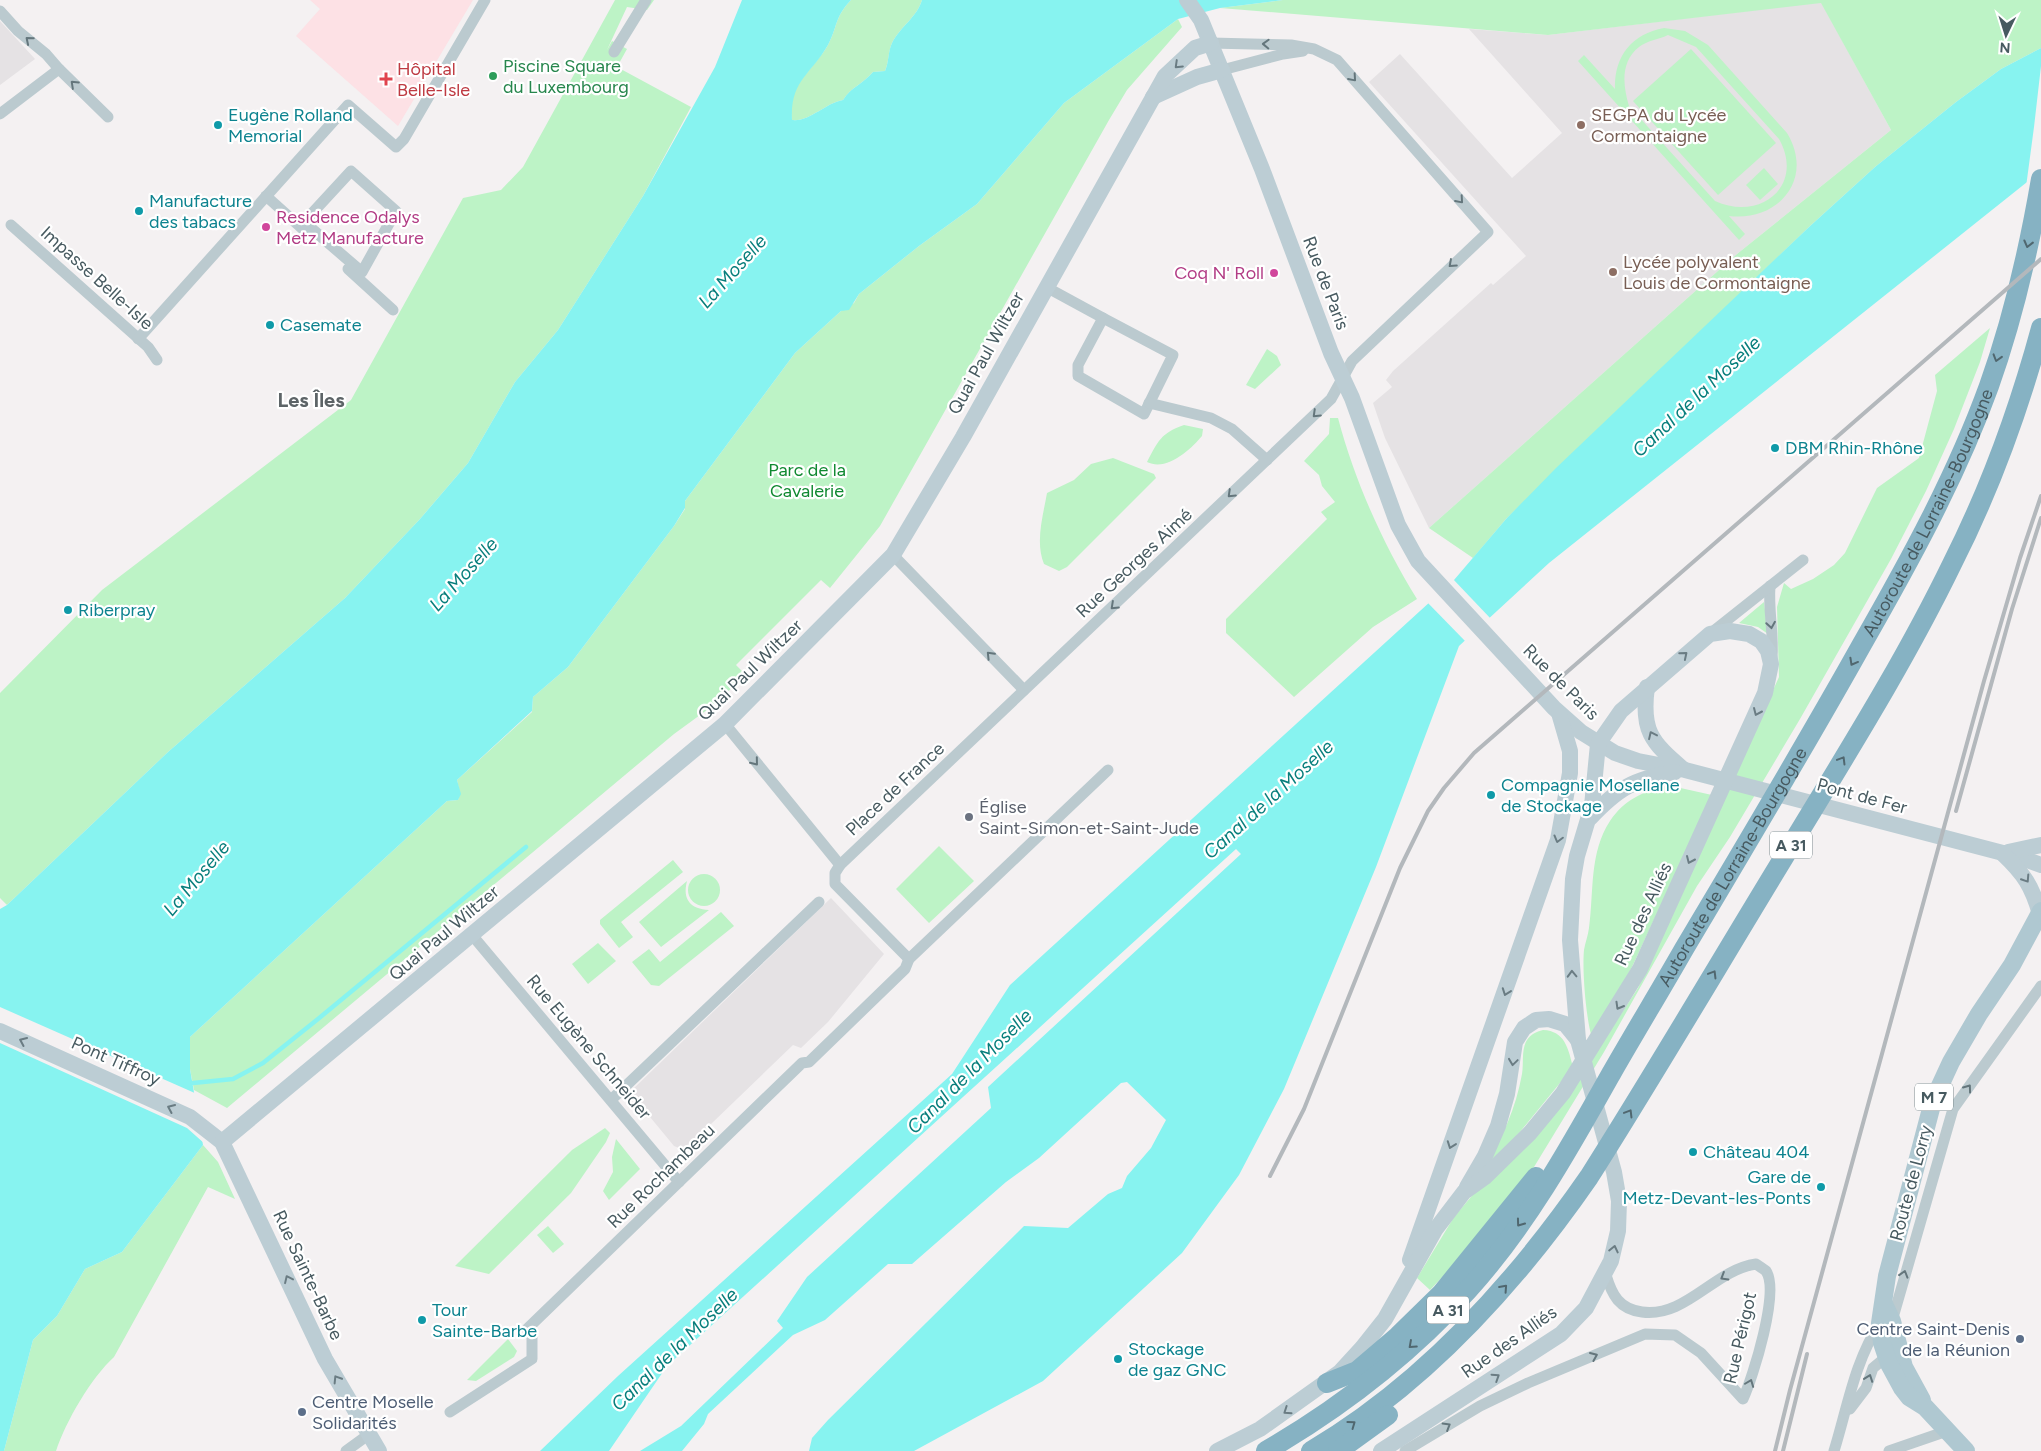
<svg xmlns="http://www.w3.org/2000/svg" width="2041" height="1451" font-family="Figtree,sans-serif">
<style>
.education{fill:#e5e2e4}
.medical{fill:#fde1e5}
.green{fill:#bdf3c6;fill-rule:evenodd}
.water{fill:#87f3f0}
.pier{fill:#f4f1f2}
.lines{fill:none;stroke-linecap:round;stroke-linejoin:round}
.stream{stroke:#87f3f0;stroke-width:4.5}
.street{stroke:#bbcacf;stroke-width:11}
.secondary{stroke:#bccdd4;stroke-width:16}
.primary{stroke:#afc8d1;stroke-width:18}
.highway{stroke:#86b2c3;stroke-width:20}
.rail{stroke:#b3b8bc;stroke-width:4}
.oneway{stroke:#64767c}
.oneway2{stroke:#6a7c83}
.oneway3{stroke:#50676f}
.leisure-dot{fill:#2e9e5b;stroke:#fff;stroke-width:2}
.health-dot{fill:#e0444e;stroke:#fff;stroke-width:2}
.culture-dot{fill:#0f9aa8;stroke:#fff;stroke-width:2}
.education-dot{fill:#8d6e63;stroke:#fff;stroke-width:2}
.hotel-dot{fill:#d1479c;stroke:#fff;stroke-width:2}
.worship-dot{fill:#6b7280;stroke:#fff;stroke-width:2}
.service-dot{fill:#5c6f8a;stroke:#fff;stroke-width:2}
.labels{text-anchor:middle;stroke-width:4.5;stroke-linejoin:round;paint-order:stroke}
.shield{fill:#fff;stroke:#7e8c90;stroke-width:1}
.shield-label{font-size:16px;font-weight:bold;fill:#475a60}
.leisure-label{font-size:18px;fill:#27864d;stroke:#fff;text-anchor:start}
.health-label{font-size:18px;fill:#be3a42;stroke:#fff;text-anchor:start}
.culture-label{font-size:18px;fill:#0d838f;stroke:#fff;text-anchor:start}
.education-label{font-size:18px;fill:#785e54;stroke:#fff;text-anchor:start}
.hotel-label{font-size:18px;fill:#b23c85;stroke:#fff;text-anchor:start}
.street-label{font-size:18px;fill:#475a60;stroke:#fff}
.park-label{font-size:18px;fill:#108931;stroke:#fff}
.worship-label{font-size:18px;fill:#5b616d;stroke:#fff;text-anchor:start}
.service-label{font-size:18px;fill:#4e5e75;stroke:#fff;text-anchor:end}
.water-label{font-size:19px;font-style:italic;fill:#077e7c;stroke:#fff}
.quarter-label{font-size:20px;font-weight:bold;fill:#5d6467;stroke:#fff}
</style>
<rect width="100%" height="100%" fill="#f4f1f2"/>
<g class="education">
<polygon points="1821,2 1891,130 1737,254 1429,528 1385,438 1373,403 1392,387 1386,380 1393,371 1491,283 1493,285 1526,256 1369,82 1400,54 1512,178 1562,133 1469,29 1548,35"/>
<polygon points="0,21 35,59 0,85"/>
<polygon points="831,898 884,954 828,1022 801,1048 793,1045 684,1150 674,1146 636,1100 631,1091"/>
</g>
<polygon class="medical" points="310,0 473,0 398,126 296,36 320,9"/>
<g class="green">
<polygon points="615,0 654,0 647,10 627,7 607,50 612,41 627,49 617,67 691,107 643,196 558,330 515,382 468,463 420,519 345,598 168,752 7,905 0,898 0,693 102,590 351,400 463,198 501,190 523,167"/>
<path d="M851,0H922C917,17 900,27 892,43C888,52 889,62 885,71L873,72C863,84 851,87 843,100C825,103 810,122 792,120C791,114 790,106 791,100C798,78 817,64 828,45C838,26 834,18 851,0Z"/>
<polygon points="1283,0 2041,0 2041,48 2001,69 1956,102 1875,167 1809,227 1506,519 1473,558 1429,528 1737,254 1891,130 1821,3 1548,35 1220,8"/>
<polygon points="1178,19 1182,27 1127,90 1109,120 880,526 830,588 821,580 736,665 746,675 711,707 674,734 227,1108 194,1090 190,1069 190,1037 447,801 458,800 460,794 457,780 532,712 533,697 568,667 674,526 685,509 685,501 795,353 841,311 854,303 859,294 919,246 977,204 1064,103"/>
<path d="M1664,28L1685,31L1708,45L1787,133C1815,179 1778,222 1729,216L1745,234L1739,240L1578,61L1584,55L1615,89C1614,57 1631,34 1664,28ZM1668,35L1696,47L1779,139C1805,185 1761,222 1715,201L1629,106C1623,86 1620,62 1639,47C1646,41 1660,39 1668,35Z"/>
<polygon points="1691,49 1776,143 1718,195 1633,101"/>
<polygon points="1764,168 1778,184 1760,200 1746,185"/>
<polygon points="1990,328 1980,362 1954,429 1926,491 1891,559 1800,719 1730,837 1697,886 1604,1052 1534,1167 1483,1234 1430,1290 1417,1278 1454,1217 1606,1037 1638,988 1779,677 1777,607 1784,583 1791,589 1813,579 1834,565 1845,553 1877,488 1919,458 1937,391 1935,375"/>
<polygon points="1267,349 1277,356 1281,365 1255,389 1246,385"/>
<path d="M1330,418H1338C1355,482 1383,544 1417,599L1373,627L1294,697L1226,633V619L1327,519L1321,512L1335,502L1322,486L1319,475L1304,461L1329,434Z"/>
<path d="M1184,425L1203,429L1202,436C1191,449 1167,472 1147,462C1158,441 1161,433 1184,425Z"/>
<path d="M1113,458L1154,474L1156,478L1067,567L1059,571L1044,564C1035,542 1043,516 1047,493L1074,480L1091,464Z"/>
<polygon points="1764,602 1768,634 1758,627 1739,623"/>
<path d="M1667,785L1712,795L1632,967L1592,1038C1586,1019 1582,970 1584,950C1585,943 1588,936 1589,928C1594,892 1589,853 1610,821C1625,799 1643,792 1667,785Z"/>
<polygon points="939,846 974,881 929,923 896,889"/>
<polygon points="673,860 683,872 621,922 633,937 619,948 600,924 600,920"/>
<circle cx="704" cy="890" r="16"/>
<path d="M687,881C682,900 691,909 709,910L661,947L639,922Z"/>
<polygon points="721,912 734,926 659,986 651,985 632,962 649,949 660,962"/>
<polygon points="598,943 616,961 588,984 572,964"/>
<path d="M1543,1030C1565,1031 1568,1048 1573,1067L1510,1144L1484,1167C1502,1139 1516,1108 1522,1074C1524,1063 1521,1050 1527,1040C1531,1034 1536,1032 1543,1030Z"/>
<polygon points="605,1128 610,1133 606,1142 571,1193 489,1274 455,1266 572,1150"/>
<polygon points="616,1139 640,1169 609,1200 603,1191 613,1172 612,1157"/>
<path d="M203,1145L218,1162L235,1199L208,1187L114,1357C91,1378 66,1421 56,1451H4L33,1340L57,1316L85,1269L122,1252Z"/>
<polygon points="548,1226 564,1244 553,1253 537,1235"/>
<polygon points="508,1339 517,1351 514,1357 476,1381 467,1380"/>
</g>
<g class="water">
<path d="M742,0H851C834,18 838,26 828,45C811,75 790,80 792,120C810,122 825,103 843,100C851,87 863,84 873,72L885,71C889,62 888,51 892,43C900,27 917,17 922,0H1283L1220,8L1178,19L1064,103L977,204L919,246L859,294L849,310L841,311L795,353L685,501V508L674,526L568,667L533,697L532,711L457,780L461,794L458,800L447,801L190,1037V1069L203,1145L122,1252L85,1269L57,1316L33,1340L4,1451H0V909L7,905L168,752L345,598L420,519L468,463L515,382L558,330L643,196L715,67Z"/>
<polygon points="2041,48 2041,171 1549,563 1459,646 1376,867 1284,1089 1239,1175 1182,1253 1043,1381 914,1451 809,1451 812,1438 828,1420 1024,1226 1068,1228 1108,1194 1122,1188 1127,1176 1151,1148 1166,1120 1127,1082 1121,1083 1039,1158 1006,1182 912,1264 888,1264 825,1320 793,1335 708,1414 704,1424 682,1451 640,1451 681,1426 783,1328 777,1321 807,1277 991,1108 988,1087 1241,854 1236,849 667,1366 609,1451 540,1451 618,1376 952,1074 1010,985 1454,580 1506,519 1556,468 1809,227 1875,167 1956,102 2001,69"/>
</g>
<g class="pier">
<polygon points="2041,66 2041,175 2026,187 2034,127"/>
<polygon points="1452,578 1492,620 1466,642 1426,601"/>
<polygon points="0,1007 197,1094 205,1144 187,1128 0,1043"/>
</g>
<g class="lines">
<polyline class="stream" points="193,1083 233,1079 263,1063 318,1019 526,847"/>
<g class="street">
<polyline points="0,11 18,31 46,54 59,69 108,117"/>
<polyline points="614,52 646,0"/>
<polyline points="1222,70 1283,54 1303,51"/>
<polyline points="0,114 59,69"/>
<polygon points="351,171 396,211 362,272 304,222"/>
<polyline points="266,196 306,232"/>
<polyline points="11,225 148,347 157,360"/>
<polyline points="348,269 393,310"/>
<polyline points="1046,287 1103,318"/>
<polygon points="1103,318 1173,355 1144,414 1078,376 1078,365"/>
<polyline points="138,339 348,105 396,147 404,139 485,0"/>
<polyline points="1149,403 1211,418 1232,429 1267,460"/>
<polyline points="893,555 1024,690"/>
<path d="M1770,586C1768,610 1774,634 1772,658"/>
<polyline points="1711,633 1803,560"/>
<polyline points="729,720 725,724 840,865"/>
<polyline points="472,935 679,1182"/>
<polyline points="909,959 835,884 835,873 840,865 1331,399 1352,361 1488,232 1337,60 1314,49 1291,45 1211,43"/>
<polyline points="611,1100 819,902"/>
<polyline points="1892,1321 1953,1109 2041,986"/>
<polyline points="1850,1409 1866,1388 1873,1368 1891,1353"/>
<polyline points="450,1412 532,1359 532,1335 527,1329 802,1063 809,1062 905,969 909,959 1108,770"/>
<polyline points="346,1451 368,1435"/>
<path d="M1405,1451L1480,1406L1528,1383L1645,1334L1675,1335L1701,1353L1743,1399C1753,1377 1780,1291 1766,1271C1764,1269 1759,1266 1756,1264C1714,1270 1686,1318 1642,1312C1619,1309 1612,1295 1606,1275"/>
<path d="M1834,1451C1847,1409 1855,1360 1880,1323"/>
<polyline points="1889,1451 1947,1431"/>
</g>
<g class="secondary">
<polyline points="1187,0 1201,20 1262,169 1331,353 1352,398 1398,525 1418,561 1554,708 1581,732 1615,753 1638,761 1685,770 2022,858 2041,865"/>
<polyline points="1153,97 1197,77 1222,70"/>
<path d="M1647,687C1641,730 1651,742 1683,769"/>
<path d="M1590,818C1618,788 1634,779 1675,772"/>
<polyline points="2008,852 2041,845"/>
<path d="M2003,854C2024,874 2032,886 2040,914"/>
<polyline points="0,1031 190,1117 222,1142 325,1359 379,1451"/>
<polyline points="222,1142 725,724 893,555 963,437 1165,76 1195,48 1211,43"/>
<polyline points="1467,1187 1485,1156 1498,1126 1507,1094 1515,1042 1524,1028 1536,1020 1549,1019 1565,1024 1578,1040"/>
<polyline points="1410,1260 1558,840 1570,773 1570,751 1559,713"/>
<polyline points="1217,1451 1260,1429 1340,1372 1362,1348 1385,1319 1435,1230 1464,1192 1485,1177 1530,1133 1563,1093 1640,969 1765,693 1771,664 1768,651 1761,641 1749,634 1730,631 1710,634 1621,711 1598,744 1592,806 1577,856 1573,879 1570,940 1578,1040 1614,1172 1619,1201 1618,1231 1611,1261 1586,1308 1561,1334 1381,1451"/>
</g>
<g class="primary">
<polyline points="1884,1304 1892,1321 1904,1367 1922,1400"/>
<polyline points="1966,1451 1925,1407 1909,1397 1902,1388 1889,1364 1882,1343 1880,1323 1887,1276 1933,1101 1951,1062 1979,1014 2012,965 2041,911"/>
</g>
<g class="highway">
<polyline points="1327,1383 1357,1371 1398,1336 1441,1294 1536,1177"/>
<path id="s1" d="M1266,1451C1340,1408 1410,1354 1468,1290C1526,1226 1569,1149 1611,1074C1635,1032 1660,991 1684,949C1744,848 1804,748 1861,646C1909,562 1956,477 1989,386C2013,319 2029,249 2041,179"/>
<path d="M1311,1451C1425,1384 1515,1284 1589,1177C1655,1073 1717,967 1781,862C1840,764 1902,667 1952,564C1990,489 2019,409 2041,328"/>
<polyline points="1338,1451 1388,1415"/>
</g>
<g class="rail">
<polyline points="1956,811 2012,609 2041,518"/>
<polyline points="1270,1176 1304,1109 1400,868 1428,811 1444,788 1474,753 2041,259"/>
<polyline points="1775,1451 1790,1390 1984,681 2020,558 2041,496"/>
<polyline points="1783,1451 1807,1354"/>
</g>
</g>
<defs><path id="oneway-chevron" d="M-2-3.5L2.5 0L-2 3.5" fill="none" stroke-width="1.6" stroke-linecap="round" stroke-linejoin="round" transform="scale(1.25)"/></defs>
<g class="oneway">
<use href="#oneway-chevron" transform="translate(29 40) rotate(-140)"/>
<use href="#oneway-chevron" transform="translate(1266 44) rotate(-178)"/>
<use href="#oneway-chevron" transform="translate(1353 78) rotate(49)"/>
<use href="#oneway-chevron" transform="translate(74 84) rotate(-137)"/>
<use href="#oneway-chevron" transform="translate(1460 200) rotate(49)"/>
<use href="#oneway-chevron" transform="translate(1452 264) rotate(138)"/>
<use href="#oneway-chevron" transform="translate(1316 414) rotate(136)"/>
<use href="#oneway-chevron" transform="translate(1231 494) rotate(136)"/>
<use href="#oneway-chevron" transform="translate(1114 606) rotate(137)"/>
<use href="#oneway-chevron" transform="translate(1771 625) rotate(81)"/>
<use href="#oneway-chevron" transform="translate(990 655) rotate(-134)"/>
<use href="#oneway-chevron" transform="translate(755 762) rotate(51)"/>
<use href="#oneway-chevron" transform="translate(1968 1088) rotate(-54)"/>
<use href="#oneway-chevron" transform="translate(1904 1274) rotate(-73)"/>
<use href="#oneway-chevron" transform="translate(1724 1277) rotate(149)"/>
<use href="#oneway-chevron" transform="translate(1594 1356) rotate(-23)"/>
<use href="#oneway-chevron" transform="translate(1869 1378) rotate(-70)"/>
<use href="#oneway-chevron" transform="translate(1750 1383) rotate(-69)"/>
<use href="#oneway-chevron" transform="translate(1447 1426) rotate(-31)"/>
</g>
<g class="oneway2">
<use href="#oneway-chevron" transform="translate(1178 65) rotate(136)"/>
<use href="#oneway-chevron" transform="translate(1684 655) rotate(-40)"/>
<use href="#oneway-chevron" transform="translate(1757 712) rotate(114)"/>
<use href="#oneway-chevron" transform="translate(1652 735) rotate(-115)"/>
<use href="#oneway-chevron" transform="translate(1558 839) rotate(105)"/>
<use href="#oneway-chevron" transform="translate(1690 860) rotate(114)"/>
<use href="#oneway-chevron" transform="translate(2026 879) rotate(57)"/>
<use href="#oneway-chevron" transform="translate(1572 974) rotate(-92)"/>
<use href="#oneway-chevron" transform="translate(1506 992) rotate(110)"/>
<use href="#oneway-chevron" transform="translate(1619 1006) rotate(120)"/>
<use href="#oneway-chevron" transform="translate(23 1041) rotate(-156)"/>
<use href="#oneway-chevron" transform="translate(1513 1062) rotate(98)"/>
<use href="#oneway-chevron" transform="translate(171 1108) rotate(-156)"/>
<use href="#oneway-chevron" transform="translate(1451 1145) rotate(110)"/>
<use href="#oneway-chevron" transform="translate(1614 1249) rotate(-77)"/>
<use href="#oneway-chevron" transform="translate(288 1279) rotate(-115)"/>
<use href="#oneway-chevron" transform="translate(1496 1377) rotate(-33)"/>
<use href="#oneway-chevron" transform="translate(337 1379) rotate(-122)"/>
<use href="#oneway-chevron" transform="translate(1287 1411) rotate(146)"/>
</g>
<g class="oneway3">
<use href="#oneway-chevron" transform="translate(2028 244) rotate(104)"/>
<use href="#oneway-chevron" transform="translate(1997 358) rotate(107)"/>
<use href="#oneway-chevron" transform="translate(1853 662) rotate(119)"/>
<use href="#oneway-chevron" transform="translate(1842 760) rotate(-59)"/>
<use href="#oneway-chevron" transform="translate(1713 974) rotate(-59)"/>
<use href="#oneway-chevron" transform="translate(1629 1113) rotate(-59)"/>
<use href="#oneway-chevron" transform="translate(1520 1223) rotate(126)"/>
<use href="#oneway-chevron" transform="translate(1504 1288) rotate(-48)"/>
<use href="#oneway-chevron" transform="translate(1412 1345) rotate(138)"/>
<use href="#oneway-chevron" transform="translate(1352 1424) rotate(-36)"/>
</g>
<circle class="leisure-dot" cx="493" cy="76" r="5"/>
<path class="health-dot" d="M383.5 71.5h5v5h5v5h-5v5h-5v-5h-5v-5h5z"/>
<g class="culture-dot">
<circle cx="218" cy="125" r="5"/>
<circle cx="139" cy="211" r="5"/>
<circle cx="270" cy="325" r="5"/>
<circle cx="1775" cy="448" r="5"/>
<circle cx="68" cy="610" r="5"/>
<circle cx="1491" cy="795" r="5"/>
<circle cx="1693" cy="1152" r="5"/>
<circle cx="1821" cy="1187" r="5"/>
<circle cx="422" cy="1320" r="5"/>
<circle cx="1118" cy="1359" r="5"/>
</g>
<g class="education-dot">
<circle cx="1581" cy="125" r="5"/>
<circle cx="1613" cy="272" r="5"/>
</g>
<g class="hotel-dot">
<circle cx="266" cy="227" r="5"/>
<circle cx="1274" cy="273" r="5"/>
</g>
<circle class="worship-dot" cx="969" cy="817" r="5"/>
<g class="service-dot">
<circle cx="2020" cy="1339" r="5"/>
<circle cx="302" cy="1412" r="5"/>
</g>
<g class="labels">
<g class="shield">
<rect x="1770" y="831.5" width="42" height="27" rx="4"/>
<rect x="1915" y="1083.5" width="38" height="27" rx="4"/>
<rect x="1427" y="1296.5" width="42" height="27" rx="4"/>
</g>
<g class="shield-label">
<text x="1791" y="851">A 31</text>
<text x="1934" y="1103">M 7</text>
<text x="1448" y="1316">A 31</text>
</g>
<g class="leisure-label">
<text x="503" y="72">Piscine Square<tspan x="503" dy="21">du Luxembourg</tspan></text>
</g>
<g class="health-label">
<text x="397" y="75">Hôpital<tspan x="397" dy="21">Belle-Isle</tspan></text>
</g>
<g class="culture-label">
<text x="228" y="121">Eugène Rolland<tspan x="228" dy="21">Memorial</tspan></text>
<text x="149" y="207">Manufacture<tspan x="149" dy="21">des tabacs</tspan></text>
<text x="280" y="331">Casemate</text>
<text x="1785" y="454">DBM Rhin-Rhône</text>
<text x="78" y="616">Riberpray</text>
<text x="1501" y="791">Compagnie Mosellane<tspan x="1501" dy="21">de Stockage</tspan></text>
<text x="1703" y="1158">Château 404</text>
<text x="1811" y="1183" text-anchor="end">Gare de<tspan x="1811" dy="21">Metz-Devant-les-Ponts</tspan></text>
<text x="432" y="1316">Tour<tspan x="432" dy="21">Sainte-Barbe</tspan></text>
<text x="1128" y="1355">Stockage<tspan x="1128" dy="21">de gaz GNC</tspan></text>
</g>
<g class="education-label">
<text x="1591" y="121">SEGPA du Lycée<tspan x="1591" dy="21">Cormontaigne</tspan></text>
<text x="1623" y="268">Lycée polyvalent<tspan x="1623" dy="21">Louis de Cormontaigne</tspan></text>
</g>
<g class="hotel-label">
<text x="276" y="223">Residence Odalys<tspan x="276" dy="21">Metz Manufacture</tspan></text>
<text x="1264" y="279" text-anchor="end">Coq N' Roll</text>
</g>
<g class="street-label">
<text transform="translate(97 278) rotate(42)" y="6">Impasse Belle-Isle</text>
<text transform="translate(1326 283) rotate(69)" y="6">Rue de Paris</text>
<text transform="translate(986 353) rotate(-61)" y="6">Quai Paul Wiltzer</text>
<text dy="6" stroke="none"><textPath href="#s1" startOffset="1164">Autoroute de Lorraine-Bourgogne</textPath></text>
<text transform="translate(1134 563) rotate(-43)" y="6">Rue Georges Aimé</text>
<text transform="translate(750 670) rotate(-44)" y="6">Quai Paul Wiltzer</text>
<text transform="translate(1561 682) rotate(45)" y="6">Rue de Paris</text>
<text transform="translate(895 789) rotate(-43)" y="6">Place de France</text>
<text transform="translate(1862 796) rotate(15)" y="6">Pont de Fer</text>
<text dy="6" stroke="none"><textPath href="#s1" startOffset="759">Autoroute de Lorraine-Bourgogne</textPath></text>
<text transform="translate(1643 914) rotate(-65)" y="6">Rue des Alliés</text>
<text transform="translate(444 933) rotate(-40)" y="6">Quai Paul Wiltzer</text>
<text transform="translate(589 1047) rotate(50)" y="6">Rue Eugène Schneider</text>
<text transform="translate(116 1061) rotate(24)" y="6">Pont Tiffroy</text>
<text transform="translate(661 1176) rotate(-44)" y="6">Rue Rochambeau</text>
<text transform="translate(1911 1183) rotate(-75)" y="6">Route de Lorry</text>
<text transform="translate(308 1275) rotate(65)" y="6">Rue Sainte-Barbe</text>
<text transform="translate(1740 1338) rotate(-77)" y="6">Rue Périgot</text>
<text transform="translate(1509 1342) rotate(-35)" y="6">Rue des Alliés</text>
</g>
<g class="park-label">
<text x="807" y="476">Parc de la<tspan x="807" dy="21">Cavalerie</tspan></text>
</g>
<g class="worship-label">
<text x="979" y="813">Église<tspan x="979" dy="21">Saint-Simon-et-Saint-Jude</tspan></text>
</g>
<g class="service-label">
<text x="2010" y="1335">Centre Saint-Denis<tspan x="2010" dy="21">de la Réunion</tspan></text>
<text x="312" y="1408" text-anchor="start">Centre Moselle<tspan x="312" dy="21">Solidarités</tspan></text>
</g>
<g class="water-label">
<text transform="translate(732 271) rotate(-48)" y="7">La Moselle</text>
<text transform="translate(1696 396) rotate(-43)" y="7">Canal de la Moselle</text>
<text transform="translate(463 574) rotate(-48)" y="7">La Moselle</text>
<text transform="translate(1268 799) rotate(-42)" y="7">Canal de la Moselle</text>
<text transform="translate(196 878) rotate(-50)" y="7">La Moselle</text>
<text transform="translate(969 1071) rotate(-45)" y="7">Canal de la Moselle</text>
<text transform="translate(674 1349) rotate(-44)" y="7">Canal de la Moselle</text>
</g>
<g class="quarter-label">
<text x="311" y="407">Les Îles</text>
</g>
</g>
<g transform="translate(2006 35) rotate(184)" stroke="#ffffff" stroke-width="4" paint-order="stroke">
<path d="M0-4L9 19L0 12L-9 19Z" fill="#475a60"/>
<text y="-8" font-size="14" font-weight="bold" text-anchor="middle" fill="#475a60">N</text>
</g>
</svg>
